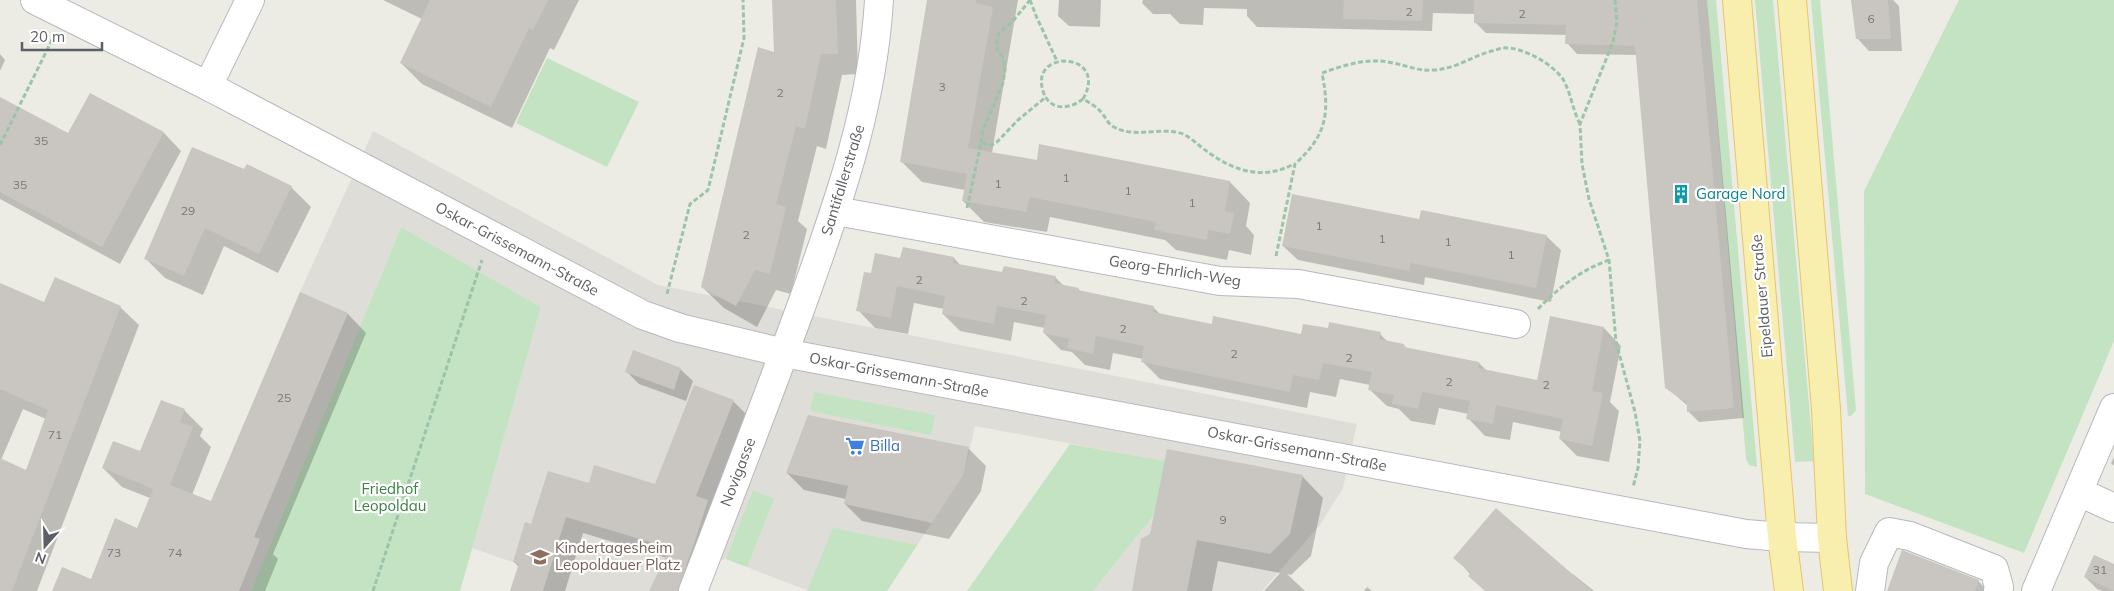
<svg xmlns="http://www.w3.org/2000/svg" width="2114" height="591" font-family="Mulish,sans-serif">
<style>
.industrial{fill:#dfddd8}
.green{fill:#c3e3c3}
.shadow{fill:#0003;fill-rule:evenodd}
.building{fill:#c9c6c1}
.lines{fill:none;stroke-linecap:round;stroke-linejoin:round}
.minor-casing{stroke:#b6b9bd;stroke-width:30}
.major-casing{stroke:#e6c665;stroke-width:30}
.path{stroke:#9cc4a9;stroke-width:3;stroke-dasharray:5 2.5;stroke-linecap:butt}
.minor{stroke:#fff;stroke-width:28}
.major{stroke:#f8efae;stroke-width:28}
.labels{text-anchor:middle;stroke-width:4.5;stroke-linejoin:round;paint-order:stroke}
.number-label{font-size:12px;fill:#77797a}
.street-label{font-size:15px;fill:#5c5f63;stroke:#fff}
.culture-label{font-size:15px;fill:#0d838f;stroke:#fff;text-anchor:start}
.shop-label{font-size:15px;fill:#366cbe;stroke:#fff;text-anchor:start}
.park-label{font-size:15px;fill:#3c8242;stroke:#fff}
.education-label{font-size:15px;fill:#785e54;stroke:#fff;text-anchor:start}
</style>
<rect width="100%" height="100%" fill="#edece4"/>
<polygon class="industrial" points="373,131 658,285 1357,424 1343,488 1320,525 1262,591 1093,591 1154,515 1164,461 975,426 964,474 887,591 809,591 726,559 689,568 665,559 649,591 510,591 518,564 472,548 541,307 401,227 251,591 175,591 211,501 300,292"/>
<g class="green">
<polygon points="1707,0 1716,0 1757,467 1749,465 1746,459"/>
<polygon points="1755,0 1773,0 1814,461 1795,462"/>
<polygon points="1811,0 1820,0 1856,410 1851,416 1848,416"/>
<polygon points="1959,0 2114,0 2114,341 2024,553 1865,494 1864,191"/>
<polygon points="547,58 639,102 607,167 516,123"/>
<polygon points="401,227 541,307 460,591 251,591"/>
<polygon points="814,392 935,415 931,435 810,411"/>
<polygon points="1070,444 1165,461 1154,515 1093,591 967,591"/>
<polygon points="753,490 774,499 747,567 726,559"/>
<polygon points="833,528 917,545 887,591 807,591"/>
</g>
<g class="shadow">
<polygon points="383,0 579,0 554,50 550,48 512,128 422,84 401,63 422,19"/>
<polygon points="774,0 856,0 858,74 842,75 826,149 817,146 798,221 807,229 791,294 776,290 757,327 724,308 702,287 775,54"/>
<polygon points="929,0 1018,0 992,153 1038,161 1230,182 1250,203 1246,226 1254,235 1251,255 1229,250 1227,260 1176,250 1165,240 1050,217 1047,232 984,222 963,201 965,190 922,182 901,161"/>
<polygon points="1059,0 1101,0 1100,27 1069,26 1058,16"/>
<polygon points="1143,0 1707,0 1744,418 1699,422 1688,411 1688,406 1666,387 1637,55 1577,54 1567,43 1567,35 1486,33 1475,22 1475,14 1433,13 1432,31 1257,27 1247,16 1247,9 1204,8 1203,25 1180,24 1170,14 1153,14 1142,3"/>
<polygon points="1852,0 1893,0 1899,6 1902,51 1869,51 1857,38"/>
<polygon points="0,54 5,60 0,71"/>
<polygon points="90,95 164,133 181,151 120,264 0,199 0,99 68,134"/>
<polygon points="245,171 291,187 311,207 278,273 224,246 203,295 165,278 145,258"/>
<polygon points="1420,221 1546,236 1561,250 1551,302 1425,277 1424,285 1298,260 1283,246"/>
<polygon points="954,258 961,266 1003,274 1055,277 1064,286 1078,289 1082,292 1153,307 1161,315 1213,326 1302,336 1329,330 1380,334 1388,342 1404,345 1407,349 1479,363 1487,371 1538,381 1604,328 1621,346 1610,402 1619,411 1609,462 1577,456 1560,439 1562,432 1513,422 1510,440 1485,436 1468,418 1469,414 1439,408 1435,425 1411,421 1399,409 1387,406 1369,389 1370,385 1340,379 1336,397 1310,392 1307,408 1160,379 1143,362 1143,359 1113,353 1110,370 1085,365 1072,352 1061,350 1044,333 1045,328 1014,322 1011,341 960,331 943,314 944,309 914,303 908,334 875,328 858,310 872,275"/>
<path d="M0,284L45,303L120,307L139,325L37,591H0ZM23,409L46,419L27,471L1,460Z"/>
<polygon points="301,294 348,314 366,333 273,554 278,559 265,591 53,591 92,581 138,529 150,498 122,487 103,468 141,453 184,410 203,429 200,436 211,447 192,495 212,503"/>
<polygon points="680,369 693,381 686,401 639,384 627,372"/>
<polygon points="733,401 751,419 700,591 651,591 667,558 583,533 565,591 512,591 519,567 514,562 532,526 589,485 655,485"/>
<polygon points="969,449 986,466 981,491 949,539 862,521 845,504 846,499 804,490 787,473"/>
<polygon points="2114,457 2114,466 2111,463"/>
<polygon points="1302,476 1323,498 1311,556 1291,575 1287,574 1305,591 1264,591 1280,573 1218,561 1212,591 1133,591 1143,539"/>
<polygon points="1455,557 1572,575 1573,574 1594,591 1485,591"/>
<polygon points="2114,565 2114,591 2102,591 2097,589 2085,577"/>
<polygon points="1978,581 1988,591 1888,591"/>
<polygon points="1367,587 1372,591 1364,591"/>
</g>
<g class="building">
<polygon points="430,0 548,0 533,30 529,28 491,107 400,63"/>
<polygon points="772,0 836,0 838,54 821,54 805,129 796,126 776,204 786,207 770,274 755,270 736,306 701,287 758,47 774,52"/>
<polygon points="927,0 976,0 976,3 993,7 968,148 1037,160 1039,144 1230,181 1225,211 1234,213 1230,234 1208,230 1207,240 1154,230 1156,222 1029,197 1027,212 962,201 967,174 900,162"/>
<polygon points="1344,0 1423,0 1422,21 1343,19"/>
<polygon points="1474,0 1697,0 1734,408 1687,412 1687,403 1665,388 1635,46 1565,44 1566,25 1474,23"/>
<polygon points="1851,0 1888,0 1891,39 1856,39"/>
<polygon points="90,93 164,132 102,247 0,192 0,97 68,133"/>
<polygon points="192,147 244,169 247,164 292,186 259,254 205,228 184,276 144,259"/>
<polygon points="1292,194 1419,219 1421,210 1547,235 1536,288 1411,263 1409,271 1282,246"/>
<polygon points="903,247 954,257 953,263 1002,272 1004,266 1056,276 1054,283 1079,288 1078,290 1154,306 1153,312 1212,324 1213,316 1301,334 1303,324 1328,328 1329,322 1381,332 1379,339 1404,344 1404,347 1479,362 1478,368 1537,380 1550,316 1604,327 1592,391 1603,393 1592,446 1559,439 1563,419 1496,405 1493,424 1466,419 1470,401 1422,392 1418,409 1392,404 1394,395 1368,390 1372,372 1323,363 1319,380 1293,375 1290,392 1141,362 1144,346 1096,336 1093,354 1067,348 1069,339 1043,333 1046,315 997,306 994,324 942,314 945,296 897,286 891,318 856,311 864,272 871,273 875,253 900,258"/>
<polygon points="55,277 121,306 12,591 0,591 0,458 26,470 48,410 0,389 0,283 44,302"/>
<polygon points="300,292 348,313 254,537 260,539 239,591 52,591 62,567 91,579 115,518 137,528 153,489 102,468 113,441 140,451 161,400 185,409 180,422 193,427 170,485 211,501"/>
<polygon points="633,350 681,368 674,390 625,372"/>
<polygon points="694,385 734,400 696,496 708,500 695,541 677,591 649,591 670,548 566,517 543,591 510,591 519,564 513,562 525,522 531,524 548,471 589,483 594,465 655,484"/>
<polygon points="808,415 969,447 964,474 932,523 844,504 848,486 786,473"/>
<polygon points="1167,449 1303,475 1290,534 1270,554 1197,540 1187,591 1132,591 1141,539 1150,534"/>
<polygon points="1496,508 1592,591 1485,591 1468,576 1471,573 1453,558"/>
<polygon points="1902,550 1979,580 1975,591 1887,591"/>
<polygon points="2094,555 2114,564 2114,591 2084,577"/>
</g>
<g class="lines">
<g class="minor-casing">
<g id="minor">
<polyline points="35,0 208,86 643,315 680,328 784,353 1746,534 1782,537 1832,538"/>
<polyline points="208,86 250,0"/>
<polyline points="836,211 1220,281 1298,284 1516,324"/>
<polyline points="2079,492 2114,508"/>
<path d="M693,591C730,495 767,400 802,304C838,205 873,106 879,0"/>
<polyline points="1870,591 1874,563 1889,532 1910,536 1994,569 1999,587 1998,591"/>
<polyline points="2036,591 2114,408"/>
</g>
</g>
<g class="major-casing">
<g id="major">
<polyline points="1737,0 1782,537 1789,591"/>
<polyline points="1792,0 1826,409 1832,538 1838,591"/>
</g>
</g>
<g class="path">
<polyline points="1030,0 1037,18 1057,61"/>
<polyline points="1615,0 1617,22 1613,42 1580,124 1582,164 1589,199 1609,260 1616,342 1635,412 1640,441 1638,468 1633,487"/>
<path d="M1083,99C1069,110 1049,111 1043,91C1029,48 1110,52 1083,99C1090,103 1097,107 1102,113C1106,118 1108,124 1114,127C1135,139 1161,126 1183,134C1192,138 1200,147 1208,152C1235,172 1264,180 1294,164"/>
<polyline points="981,143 983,130 1003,83 1005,70 1003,58 997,48 997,39 999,33 1013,21 1030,0"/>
<polyline points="0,145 53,38"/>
<polyline points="967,208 981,143 992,145 997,142 1018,120 1046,97"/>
<path d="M1276,256L1295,164C1327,135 1330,113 1322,73C1344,65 1370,57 1393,63C1409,66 1417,71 1434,70C1454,69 1470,58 1488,52C1493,51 1498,49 1503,48C1522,46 1555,65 1564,81C1571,94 1573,111 1580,124"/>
<polyline points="667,294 690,204 708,190 744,38 743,0"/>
<path d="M1538,309C1558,288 1581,270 1609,260"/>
<polyline points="373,591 482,260"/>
</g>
<use href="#minor" class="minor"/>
<use href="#major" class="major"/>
</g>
<defs>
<g id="building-bare" transform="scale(1.5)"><path d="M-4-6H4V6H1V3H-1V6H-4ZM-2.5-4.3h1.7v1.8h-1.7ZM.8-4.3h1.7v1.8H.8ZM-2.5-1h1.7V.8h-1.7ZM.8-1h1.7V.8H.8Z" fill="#0f9aa8" stroke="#fff" stroke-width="2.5" paint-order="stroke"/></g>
<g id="supermarket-bare" transform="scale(1.5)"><path d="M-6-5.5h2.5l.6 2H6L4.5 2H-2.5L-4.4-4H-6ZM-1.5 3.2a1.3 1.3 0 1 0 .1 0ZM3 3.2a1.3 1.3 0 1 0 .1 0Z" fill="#3f7fe0" stroke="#fff" stroke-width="2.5" paint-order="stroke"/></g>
<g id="school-bare" transform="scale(1.5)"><path d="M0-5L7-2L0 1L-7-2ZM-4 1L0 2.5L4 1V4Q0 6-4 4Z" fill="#8d6e63" stroke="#fff" stroke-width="2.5" paint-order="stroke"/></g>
</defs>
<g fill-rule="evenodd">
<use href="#building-bare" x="1681" y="194"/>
<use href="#supermarket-bare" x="855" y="446"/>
<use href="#school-bare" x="540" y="557"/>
</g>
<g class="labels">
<g class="number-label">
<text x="1409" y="16">2</text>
<text x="1522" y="18">2</text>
<text x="1871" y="23">6</text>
<text x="942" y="91">3</text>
<text x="780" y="97">2</text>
<text x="41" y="145">35</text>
<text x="1066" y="182">1</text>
<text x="998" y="188">1</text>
<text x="20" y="189">35</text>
<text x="1128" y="195">1</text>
<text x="1192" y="207">1</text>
<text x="188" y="215">29</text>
<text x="1319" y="230">1</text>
<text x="746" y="239">2</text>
<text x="1382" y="243">1</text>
<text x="1448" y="246">1</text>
<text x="1511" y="259">1</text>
<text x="919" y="284">2</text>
<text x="1024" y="305">2</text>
<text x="1123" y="333">2</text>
<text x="1234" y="358">2</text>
<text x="1349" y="362">2</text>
<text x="1449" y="386">2</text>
<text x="1546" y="389">2</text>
<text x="284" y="402">25</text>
<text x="55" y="439">71</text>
<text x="1223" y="524">9</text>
<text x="114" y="557">73</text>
<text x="175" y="557">74</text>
<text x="2100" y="574">31</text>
</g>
<g class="street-label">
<text transform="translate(843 180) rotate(-73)" y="5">Santifallerstraße</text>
<text transform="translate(517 249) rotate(28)" y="5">Oskar-Grissemann-Straße</text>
<text transform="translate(1175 271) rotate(9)" y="5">Georg-Ehrlich-Weg</text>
<text transform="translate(1762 296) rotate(-95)" y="5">Eipeldauer Straße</text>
<text transform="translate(899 375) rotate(11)" y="5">Oskar-Grissemann-Straße</text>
<text transform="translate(1297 449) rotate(11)" y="5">Oskar-Grissemann-Straße</text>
<text transform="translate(738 472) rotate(-69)" y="5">Novigasse</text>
</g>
<g class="culture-label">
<text x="1696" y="199">Garage Nord</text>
</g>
<g class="shop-label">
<text x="870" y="451">Billa</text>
</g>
<g class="park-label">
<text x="390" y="494">Friedhof<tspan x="390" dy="17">Leopoldau</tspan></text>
</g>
<g class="education-label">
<text x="555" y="553">Kindertagesheim<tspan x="555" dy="17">Leopoldauer Platz</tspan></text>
</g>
</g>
<g transform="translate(45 546) rotate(200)" stroke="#ffffff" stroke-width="4" paint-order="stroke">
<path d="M0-4L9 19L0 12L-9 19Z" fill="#5c5f63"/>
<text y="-8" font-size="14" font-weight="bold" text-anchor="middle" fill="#5c5f63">N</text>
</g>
<path d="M22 42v8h80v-8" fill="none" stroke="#5c5f63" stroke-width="2.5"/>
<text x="30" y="42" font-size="15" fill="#5c5f63" stroke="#ffffff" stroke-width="4" paint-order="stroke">20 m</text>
</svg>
